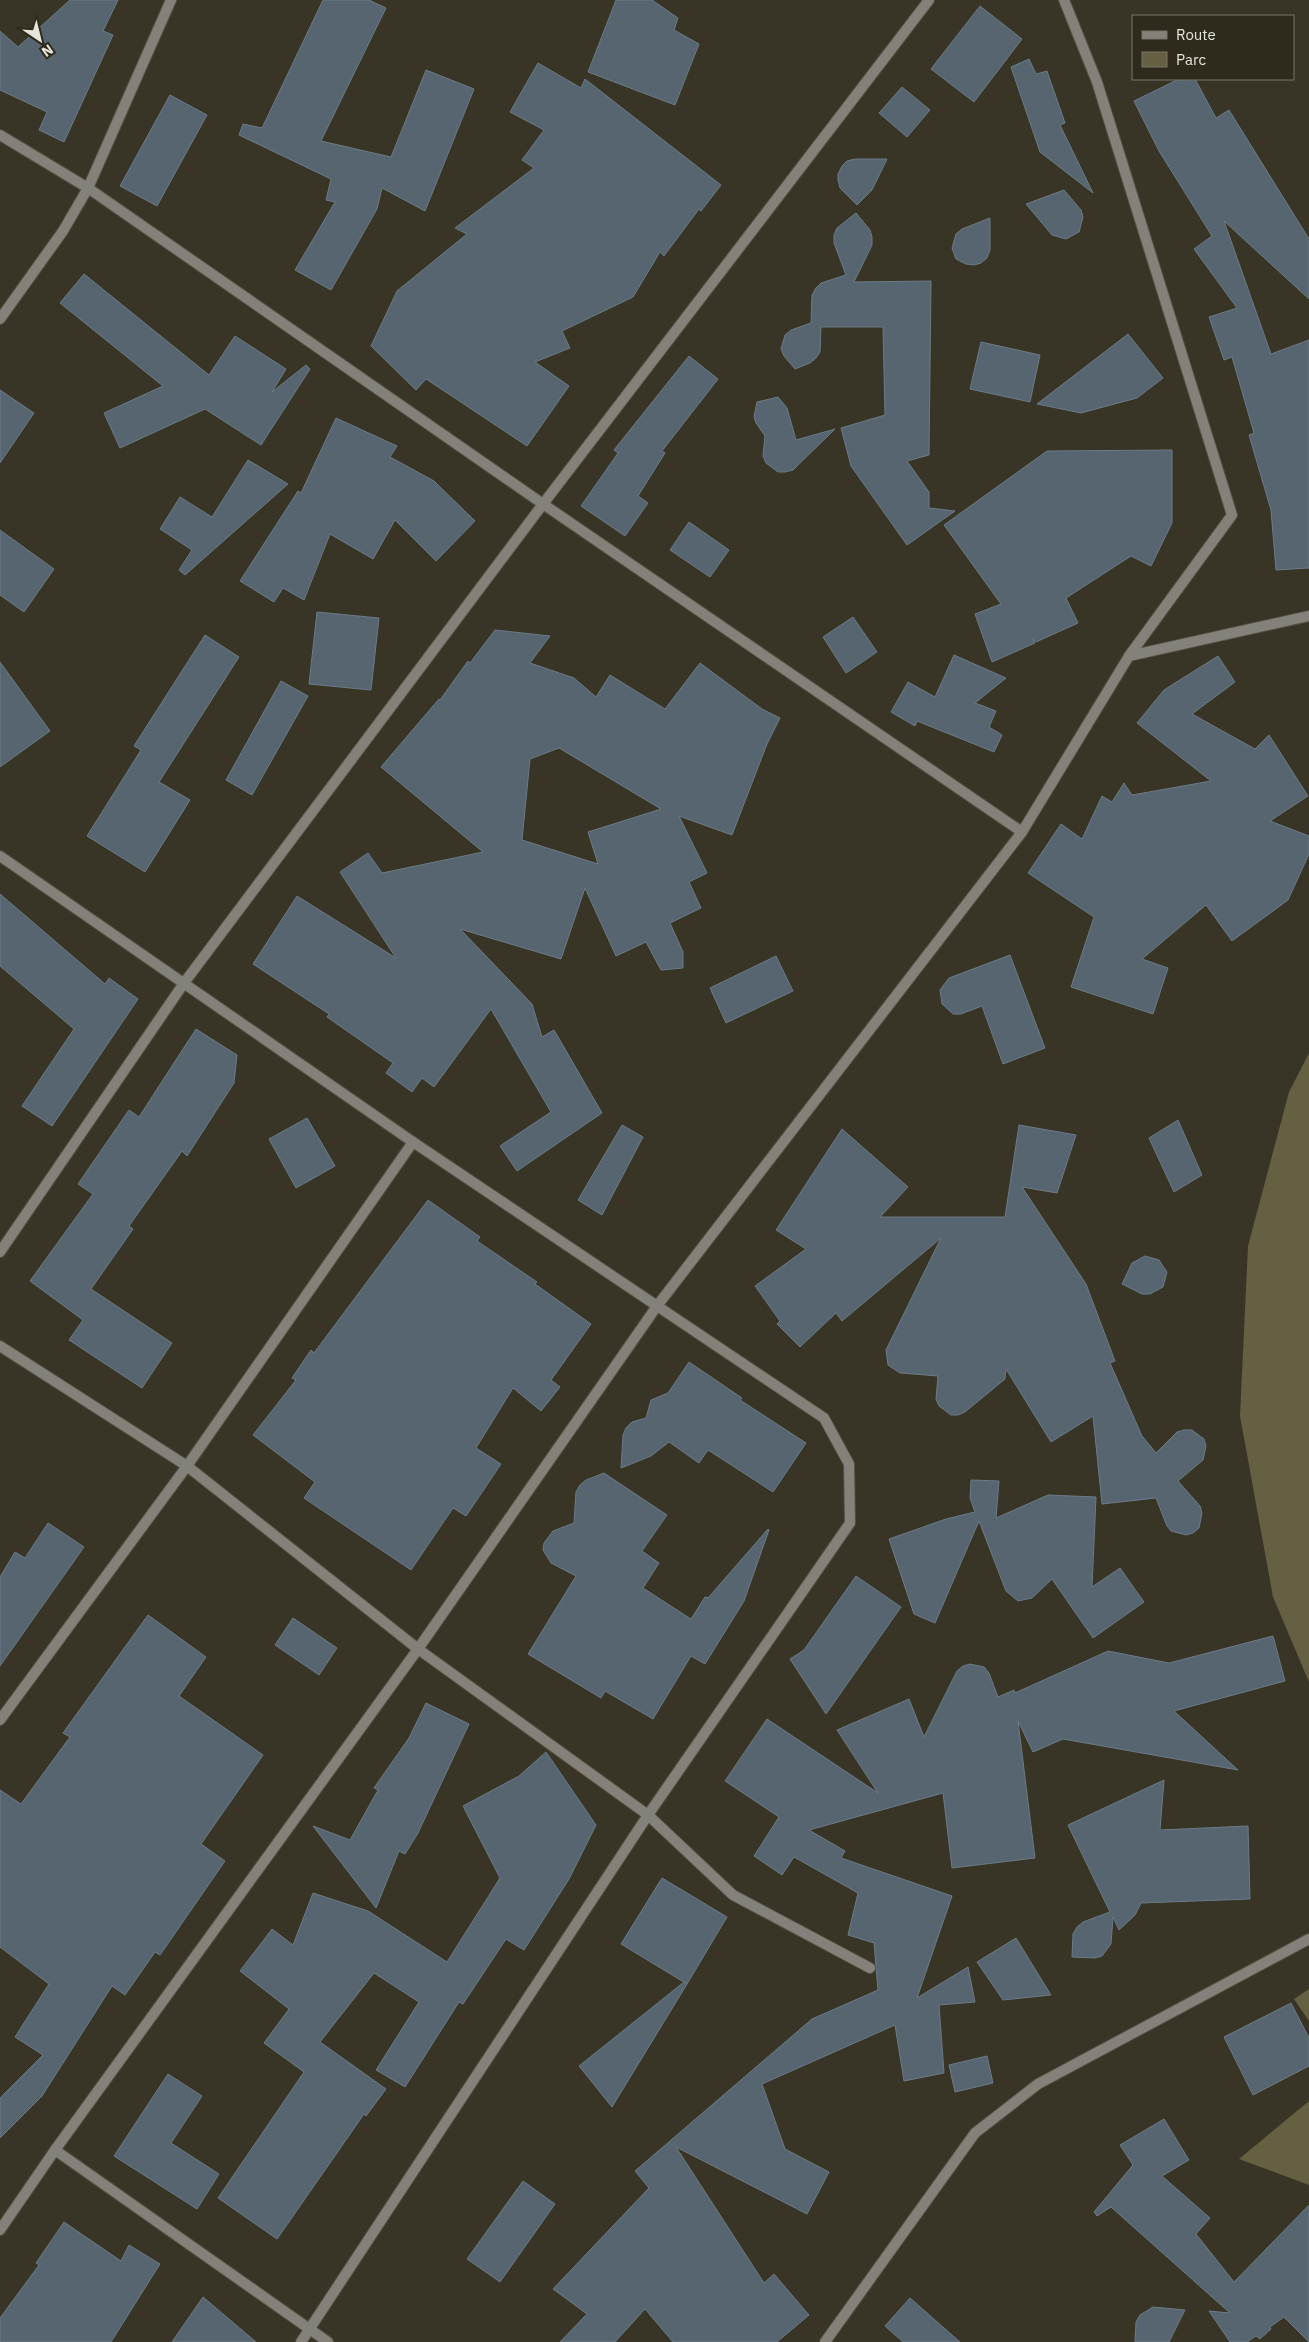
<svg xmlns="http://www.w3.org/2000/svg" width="1309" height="2342" font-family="'IBM Plex Sans',sans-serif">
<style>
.green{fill:#656042}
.building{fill:#566570;stroke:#6c7b87;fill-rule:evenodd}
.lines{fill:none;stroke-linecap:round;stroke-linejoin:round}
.street-casing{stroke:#545143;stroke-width:12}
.street{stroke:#83817a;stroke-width:10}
</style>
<rect width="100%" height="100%" fill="#383526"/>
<g class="green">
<polygon points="1309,1053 1309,1682 1273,1597 1240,1416 1248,1246 1289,1092"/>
<polygon points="1309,1989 1309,2021 1294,1999"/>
<polygon points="1309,2101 1309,2185 1239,2159"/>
</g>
<g class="building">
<polygon points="70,0 118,0 103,31 113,35 64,142 39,130 47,112 0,90 0,31 18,47"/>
<polygon points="323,0 369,0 386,8 321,141 391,157 426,70 474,89 425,211 382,188 377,209 331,290 295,270 335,202 326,200 331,179 239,135 243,124 262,128"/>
<polygon points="616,0 652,0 678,18 674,30 699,44 675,105 588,72"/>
<polygon points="980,6 1022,39 974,102 931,69"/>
<polygon points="1029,59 1036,74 1047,71 1065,123 1060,125 1093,193 1040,152 1011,67"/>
<polygon points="538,63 581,88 585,79 721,185 701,211 699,209 664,256 660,252 633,297 562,331 570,348 535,362 569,386 527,446 426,379 416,390 371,346 397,291 467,234 455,228 534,168 522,160 544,130 510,112"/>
<polygon points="1179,79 1195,79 1216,118 1229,110 1309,239 1309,299 1224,221 1271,354 1309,340 1309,568 1276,570 1271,510 1249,435 1254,433 1232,357 1224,360 1209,317 1237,308 1194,249 1212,236 1159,151 1134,101"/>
<polygon points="902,87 930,110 907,137 879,113"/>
<polygon points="170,95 207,115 157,206 120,186"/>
<polygon points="855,159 887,159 872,190 857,205 840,188 838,180 838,174 842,166 847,161"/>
<polygon points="1064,190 1081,210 1083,217 1079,232 1066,239 1052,235 1026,204"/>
<polygon points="856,213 870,230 872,237 872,245 854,282 931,281 929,455 907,461 929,492 929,508 955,511 907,545 851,466 841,428 885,415 883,327 821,327 820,352 816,358 810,363 795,369 784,356 781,349 785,335 791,330 811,323 812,295 816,288 821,283 846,275 834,243 834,235 837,228"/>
<polygon points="990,218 990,250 987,258 981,263 974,265 966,264 956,259 952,248 956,234 962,229"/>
<polygon points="84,274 209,375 235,336 286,369 272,392 306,365 310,369 261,445 205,409 120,448 104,413 163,386 60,303"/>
<polygon points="1128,334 1163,378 1137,398 1081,413 1037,404"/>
<polygon points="981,342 1040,355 1030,402 970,389"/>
<polygon points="689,356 718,379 662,451 665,453 638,496 648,503 625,536 581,506 618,453 614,450"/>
<polygon points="0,390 34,413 0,463"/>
<polygon points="778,397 787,408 796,440 835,429 793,470 785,472 778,472 766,463 763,456 765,436 756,423 754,417 757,402"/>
<polygon points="336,418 397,446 390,457 434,481 475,521 436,561 395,520 373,559 330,534 304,600 283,588 274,602 240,581 298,491 301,493"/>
<polygon points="1172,450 1172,523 1151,566 1131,556 1066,598 1078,623 1036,642 1032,639 1035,643 992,662 975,614 1001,604 944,525 1047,451"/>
<polygon points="248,460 288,484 185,575 179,570 192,550 160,529 180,497 212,517"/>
<polygon points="689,522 729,550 710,577 670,550"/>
<polygon points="0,530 54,569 24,612 0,595"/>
<polygon points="317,612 379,618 371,690 309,684"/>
<polygon points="853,617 877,652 846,673 823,637"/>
<path d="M495,630L550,636L530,663L574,678L596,697L610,675L665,709L700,663L762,709L780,718L767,744L732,835L679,816L707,873L689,882L701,908L670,923L683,952V968L661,970L646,942L616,956L585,888L561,959L460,929L532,1004L542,1037L554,1030L602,1113L517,1171L500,1146L551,1112L491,1009L434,1087L422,1078L412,1092L386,1073L393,1063L327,1017L329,1014L253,964L297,896L396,958L340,872L368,853L382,873L483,852L381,767L439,699L440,700L468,661L470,663ZM559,748L661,809L588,832L598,864L522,840L530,759Z"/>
<polygon points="205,635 239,657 159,782 190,800 145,872 87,836 141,750 134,746"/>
<polygon points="954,655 1006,678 975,703 996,711 989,727 1002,735 994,752 917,721 915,726 891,712 908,682 935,697"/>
<polygon points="1218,656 1235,682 1192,714 1255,749 1269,735 1308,796 1270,821 1309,836 1309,854 1288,900 1232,941 1206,905 1142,959 1168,968 1153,1014 1071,987 1094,917 1028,873 1061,824 1082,839 1102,796 1112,802 1124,783 1132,795 1211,781 1137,723 1164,690"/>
<polygon points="0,662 50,731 0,767"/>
<polygon points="281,681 308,696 252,795 226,780"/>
<polygon points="0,894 105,984 109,978 138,999 52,1126 22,1106 74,1029 0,966"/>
<polygon points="1010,955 1045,1048 1003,1064 982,1006 961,1014 953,1014 942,1004 940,990 949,978"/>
<polygon points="776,956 793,991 726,1023 710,988"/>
<polygon points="196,1029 237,1055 234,1083 187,1156 182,1151 129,1226 133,1229 91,1289 172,1343 142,1388 69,1340 83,1320 30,1281 93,1194 78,1184 129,1110 139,1117"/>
<polygon points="307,1118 335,1166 296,1188 269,1139"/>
<polygon points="1178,1120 1202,1175 1174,1192 1149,1138"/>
<polygon points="622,1125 643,1137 602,1215 578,1200"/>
<polygon points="1019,1125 1076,1135 1057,1193 1022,1187 1086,1284 1115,1361 1110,1363 1142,1436 1156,1453 1177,1432 1184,1430 1192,1430 1204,1439 1206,1446 1203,1460 1178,1481 1200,1506 1202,1513 1199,1528 1193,1533 1186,1535 1171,1531 1167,1526 1156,1498 1102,1504 1093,1416 1051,1442 1006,1369 1005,1379 965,1412 958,1415 951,1415 939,1406 936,1399 938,1376 900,1373 888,1365 886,1350 941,1238 842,1321 836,1313 800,1347 777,1324 780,1321 755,1286 806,1249 776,1230 842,1129 908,1187 880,1217 1005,1217"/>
<polygon points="428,1200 480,1237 477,1241 537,1282 535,1284 591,1324 551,1380 560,1387 541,1411 513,1388 476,1448 501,1464 466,1516 453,1508 411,1570 304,1498 315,1482 253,1435 296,1380 292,1378 311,1350 314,1353"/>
<polygon points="1145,1256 1159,1260 1167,1272 1163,1287 1150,1294 1142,1294 1122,1284 1132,1263"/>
<polygon points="689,1362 742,1398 740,1400 806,1443 773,1492 708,1450 699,1463 669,1442 651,1456 621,1468 623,1435 626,1428 632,1422 646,1418 651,1400 668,1393"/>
<polygon points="604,1473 667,1515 642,1551 659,1563 643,1588 691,1619 705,1597 708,1598 768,1529 769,1530 744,1601 705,1664 691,1656 653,1719 605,1691 601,1698 528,1654 576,1576 551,1563 543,1550 544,1543 553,1531 574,1523 576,1492 580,1485 586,1480"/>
<polygon points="971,1480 999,1481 996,1518 1048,1495 1096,1497 1092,1587 1120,1568 1144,1602 1093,1638 1052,1579 1032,1598 1018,1601 1006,1591 979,1521 935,1623 914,1614 889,1539 946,1519 975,1512 970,1498"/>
<polygon points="48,1523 84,1547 0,1666 0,1577 15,1552 25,1558"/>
<polygon points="856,1576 901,1607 826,1714 790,1659 804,1650"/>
<polygon points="148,1615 206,1657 179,1696 263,1755 201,1844 225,1861 160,1955 155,1952 125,1995 112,1986 42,2096 0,2138 0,2098 43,2055 15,2037 49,1984 0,1947 0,1790 21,1804 70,1737 63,1733"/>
<polygon points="293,1618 337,1648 319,1675 275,1645"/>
<polygon points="1273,1636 1285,1681 1174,1711 1238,1770 1063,1739 1033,1752 1018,1721 1035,1858 952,1868 943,1793 809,1830 845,1851 841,1858 952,1896 917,1998 968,1967 975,2002 939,2005 944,2073 904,2081 895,2025 762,2084 785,2149 829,2172 807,2214 676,2147 764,2283 774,2274 809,2315 777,2342 673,2342 645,2309 615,2342 560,2342 587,2314 553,2289 649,2188 635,2171 812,2019 878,1990 874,1943 848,1935 858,1893 794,1857 782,1875 754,1856 779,1817 725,1781 767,1719 878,1793 837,1730 909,1699 924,1737 957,1671 963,1666 970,1664 984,1667 989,1673 998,1697 1014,1690 1015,1693 1108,1651 1169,1663"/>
<polygon points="426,1703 469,1724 418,1833 405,1854 399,1851 376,1908 313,1826 350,1840 378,1790 374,1788 409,1738"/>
<polygon points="546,1752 596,1825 569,1879 524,1950 506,1939 463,2004 459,2002 405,2087 376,2070 419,2002 374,1973 320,2042 386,2089 366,2116 364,2114 277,2239 218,2198 304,2072 264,2043 289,2009 240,1971 272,1929 293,1945 313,1893 368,1911 447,1962 500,1878 463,1806 519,1776"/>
<polygon points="1164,1780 1160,1830 1248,1826 1250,1899 1141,1903 1135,1915 1119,1930 1113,1917 1111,1944 1102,1956 1095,1958 1072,1957 1073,1934 1077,1927 1083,1922 1110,1912 1068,1825"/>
<polygon points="662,1878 727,1917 687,1984 621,1944"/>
<polygon points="1016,1938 1051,1995 1003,2000 977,1962"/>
<polygon points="684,1982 687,1984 612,2107 579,2066"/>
<polygon points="1291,2003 1309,2038 1309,2066 1253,2095 1224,2037"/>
<polygon points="987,2056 993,2083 955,2092 949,2065"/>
<polygon points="168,2074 202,2096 171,2143 219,2174 197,2209 114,2156"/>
<polygon points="1164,2119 1189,2160 1162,2176 1210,2218 1196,2234 1234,2282 1309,2205 1309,2342 1284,2317 1270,2327 1271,2329 1260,2339 1256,2336 1247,2342 1230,2342 1209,2311 1230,2313 1111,2207 1097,2216 1094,2212 1133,2165 1120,2145"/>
<polygon points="523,2181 555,2204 500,2282 467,2259"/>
<polygon points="64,2222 121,2261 129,2245 160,2264 111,2342 0,2342 0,2318 39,2265 36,2263"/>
<polygon points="203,2297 256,2342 172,2342"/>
<polygon points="910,2298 960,2342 903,2342 885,2326"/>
<polygon points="1153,2307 1185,2310 1169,2342 1135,2342 1136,2322 1140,2315"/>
</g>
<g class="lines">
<g class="street-casing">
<g id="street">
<polyline points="1064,0 1097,82 1232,515 1129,656"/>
<polyline points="0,135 88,188 543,504 1022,832"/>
<polyline points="0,319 63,231 88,188 171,0"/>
<polyline points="0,856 413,1142 824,1418 849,1464 850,1523 648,1815 301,2342"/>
<polyline points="0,1252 184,983 543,504 929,0"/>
<polyline points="0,1346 187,1466 418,1649 648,1815 733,1895 870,1968"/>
<polyline points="0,1720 187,1466 413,1142"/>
<polyline points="55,2150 328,2342"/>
<polyline points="0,2230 55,2150 418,1649 657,1306 1022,832 1129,656 1309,616"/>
<polyline points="825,2342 975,2133 1038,2084 1309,1939"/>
</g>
</g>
<use href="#street" class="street"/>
</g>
<rect x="1132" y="15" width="162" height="65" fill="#2e2b1c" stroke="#787568"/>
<rect x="1142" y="31" width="25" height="8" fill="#83817a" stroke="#787568"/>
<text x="1176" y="40" font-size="15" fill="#e6e5db">Route</text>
<rect x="1142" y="52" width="25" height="15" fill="#656042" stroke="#787568"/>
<text x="1176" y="65" font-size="15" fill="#e6e5db">Parc</text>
<g transform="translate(40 40) rotate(145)" stroke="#2e2b1c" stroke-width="4" paint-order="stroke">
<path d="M0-4L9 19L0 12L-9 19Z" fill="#e6e5db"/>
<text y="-8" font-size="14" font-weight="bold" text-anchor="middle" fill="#e6e5db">N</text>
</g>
</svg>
